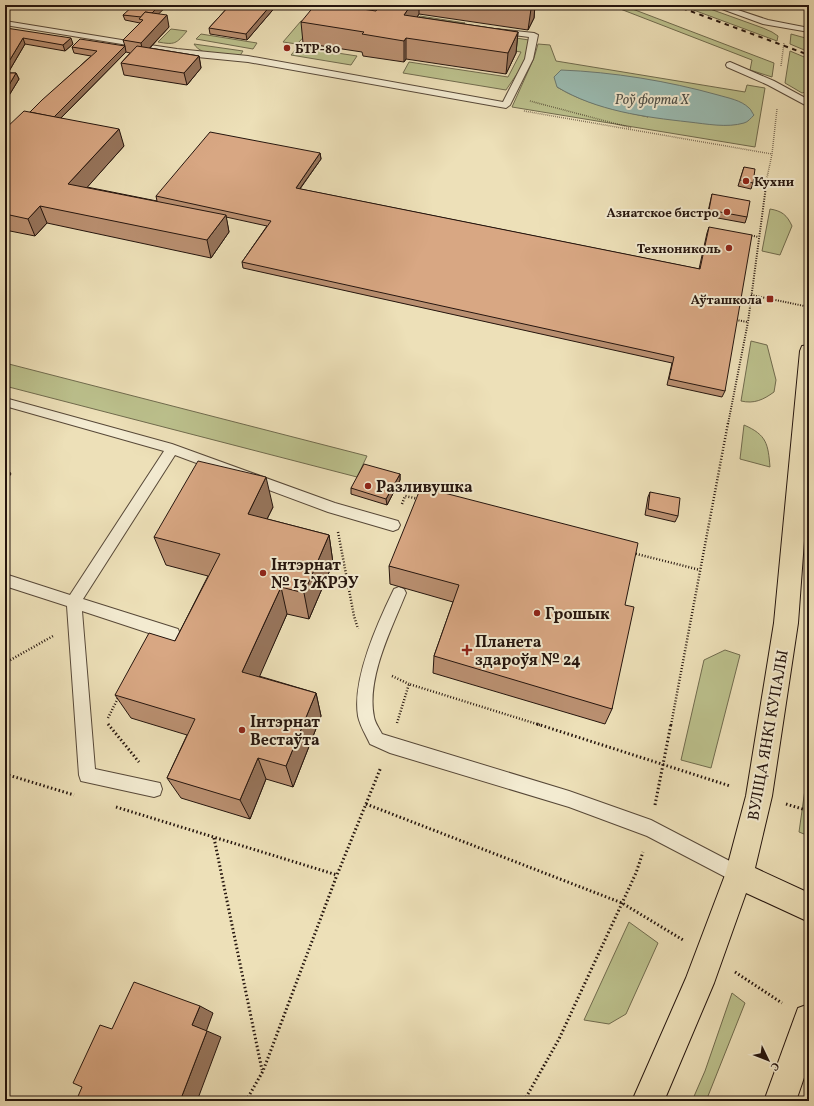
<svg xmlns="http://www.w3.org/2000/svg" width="814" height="1106" font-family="Vollkorn,serif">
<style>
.green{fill:#bcc18d;stroke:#706b4e;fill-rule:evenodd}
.water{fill:#9abcb3;stroke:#6b7971}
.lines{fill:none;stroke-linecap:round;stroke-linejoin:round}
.lane-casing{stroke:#574838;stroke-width:2}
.primary-casing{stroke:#25150e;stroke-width:2}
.path-far3{stroke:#25150e;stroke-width:1.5;stroke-dasharray:0.5 1.5;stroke-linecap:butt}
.path-far2{stroke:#25150e;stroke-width:2;stroke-dasharray:1 1.5;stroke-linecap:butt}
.path-far1{stroke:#25150e;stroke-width:2.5;stroke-dasharray:1 2;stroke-linecap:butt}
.path{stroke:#25150e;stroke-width:3;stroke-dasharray:1.5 2.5;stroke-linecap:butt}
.lane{fill:#f3ebd1;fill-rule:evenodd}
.primary{fill:#ede0b8;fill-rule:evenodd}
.rail{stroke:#25150e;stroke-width:2;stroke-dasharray:4.5 4.5;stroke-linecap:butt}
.wall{fill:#ba9071;stroke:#25150e}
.shaded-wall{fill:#97755c;stroke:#25150e}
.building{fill:#d8a783;stroke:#25150e}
.poi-dot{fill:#8f2418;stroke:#f3ebd1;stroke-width:1.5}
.labels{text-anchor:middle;stroke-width:4;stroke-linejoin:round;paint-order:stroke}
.far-poi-label{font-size:13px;font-weight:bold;fill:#25150e;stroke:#f3ebd1;text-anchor:end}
.far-water-label{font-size:14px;font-style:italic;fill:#4e4f48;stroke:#f3ebd1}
.poi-label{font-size:16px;font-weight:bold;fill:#25150e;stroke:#f3ebd1;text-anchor:start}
.street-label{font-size:16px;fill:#25150e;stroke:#f3ebd1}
</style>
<rect width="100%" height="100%" fill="#ede0b8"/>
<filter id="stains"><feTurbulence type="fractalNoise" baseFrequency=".005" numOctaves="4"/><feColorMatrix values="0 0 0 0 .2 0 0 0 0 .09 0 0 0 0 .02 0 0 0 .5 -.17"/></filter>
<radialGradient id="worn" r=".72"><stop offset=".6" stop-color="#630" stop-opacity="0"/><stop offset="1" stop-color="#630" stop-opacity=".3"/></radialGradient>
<g class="green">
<polygon points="325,5 368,5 364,11 319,21 297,44 283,42 301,21 312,22"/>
<polygon points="610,5 622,5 774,63 772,77 750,70 752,60"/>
<polygon points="680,5 699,5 763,28 772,32 778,36 777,41"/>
<polygon points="420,16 465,23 443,27 529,40 527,59 506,90 403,73 409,62 508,77 521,52 408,35"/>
<path d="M171,29L187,31C176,44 175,45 158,42Z"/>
<polygon points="201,34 257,43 253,49 196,39"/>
<polygon points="791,34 809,39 809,52 790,44"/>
<path d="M194,44L243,51L239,57C225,55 202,57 194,44Z"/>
<path d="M538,44L550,45L556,61L745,92L747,85L765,88L755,147L512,107L534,58ZM557,87L648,117C616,110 585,104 557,87Z"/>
<polygon points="298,47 357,56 351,65 291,55"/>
<polygon points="790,51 809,59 809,91 802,93 785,83"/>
<path d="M770,209C782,211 787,215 792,226L780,255L762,251Z"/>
<path d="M751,341L767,345L776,380L774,392C763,400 754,404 741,401Z"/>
<polygon points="5,363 367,456 357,477 5,386"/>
<path d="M744,425C767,435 768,444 770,467L740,459Z"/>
<polygon points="725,650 740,655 711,768 681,760 704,660"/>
<polygon points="809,761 809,836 799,832"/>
<polygon points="629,922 658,943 626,1014 609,1024 584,1020"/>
<polygon points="732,993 745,1003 706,1101 692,1101 705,1071"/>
</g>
<path class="water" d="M561,70C613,72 668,81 718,95C728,98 741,100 749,108C751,109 752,113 754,115C751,118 748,122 744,123C727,128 707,124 689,122C644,117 597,111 557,87L554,77Z"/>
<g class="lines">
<g class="lane-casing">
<g id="lane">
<polygon points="711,5 723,5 768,20 809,28 809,32 763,24"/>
<polygon points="5,21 134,42 138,44 134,46 5,25"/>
<polygon points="496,29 534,33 538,35 533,59 510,105 506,108 248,62 177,55 150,49 146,47 150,45 177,49 248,56 503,102 525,59 529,37 499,33 496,33"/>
<polygon points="730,62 774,81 809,100 809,107 768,85 727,67 726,65 727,63"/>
<polygon points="5,398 172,444 335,503 398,521 400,525 398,529 393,531 328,512 175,455 83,599 178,629 180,634 178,639 173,641 82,611 95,769 160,783 162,789 160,795 154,797 81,781 79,775 67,606 5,586 5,574 70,595 164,451 5,406"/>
<path d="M399,587L404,589L406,593C392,628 366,678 374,717C375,723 379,728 382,734L569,791L651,820L745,869L748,875L745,881L739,884L733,881L647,836L569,807L390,753L370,744C366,735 360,726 358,716C352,679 378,622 394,589Z"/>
</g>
</g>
<g class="primary-casing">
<g id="primary">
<polygon points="809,345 809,473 798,623 772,796 755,868 809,893 809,922 746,893 714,983 664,1101 632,1101 686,978 725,875 746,796 774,623 800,351 802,346"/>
<polygon points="809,1004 809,1063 796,1101 764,1101 798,1008"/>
</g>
</g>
<g class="path-far3">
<polyline points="781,66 784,43"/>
<polyline points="530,101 632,128"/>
<polyline points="524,111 772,154"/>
<polyline points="765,187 772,154 777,109"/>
</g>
<g class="path-far2">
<polyline points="749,235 758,237"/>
<polyline points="751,295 809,307"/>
<polyline points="736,320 748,322"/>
<polyline points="728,424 748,322 766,186"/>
</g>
<g class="path-far1">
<polyline points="402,504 405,496 419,499"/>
<polyline points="338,532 354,616 358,629"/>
<polyline points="633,553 700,570"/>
<polyline points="5,663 53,636"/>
<polyline points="392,676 409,684"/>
<polyline points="108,718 119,696"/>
<polyline points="397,723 409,684 540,725"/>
<polyline points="671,725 728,423"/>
</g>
<g class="path">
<polyline points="108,724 139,762"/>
<polyline points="537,724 730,786"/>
<polyline points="5,774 74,795"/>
<polyline points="366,804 622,903 683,940"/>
<polyline points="786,804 809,811"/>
<polyline points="655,805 671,724"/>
<polyline points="116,807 337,875 381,767"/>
<polyline points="214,838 262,1070"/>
<polyline points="735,972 782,1003"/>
<polyline points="246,1101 263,1071 337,875"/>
<polyline points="524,1101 559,1039 636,873 643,852"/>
</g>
<use href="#lane" class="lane"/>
<use href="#primary" class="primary"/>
<polyline class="rail" points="674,5 809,55"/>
</g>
<g class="wall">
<polygon points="28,5 55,5 50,9 28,6"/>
<polygon points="230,5 277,5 247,40 210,34 209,28"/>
<polygon points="371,5 535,5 534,18 528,30 419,14 417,17 518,32 516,53 506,74 406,59 404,62 363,56 362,52 303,43 301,22 371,10"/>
<polygon points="158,14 169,27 150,48 199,56 201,68 187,85 124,75 121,63 130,53 126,52 61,118 124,146 87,187 157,201 156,196 320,153 321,159 300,189 699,269 707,233 709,227 725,391 722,397 667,385 672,363 243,268 242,262 267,226 226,217 229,232 211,258 47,223 35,236 5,230 5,129 30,112 91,56 74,53 72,47 125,46 123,40 140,23 125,20 123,15"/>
<polygon points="5,29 73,44 65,51 25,44 8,73 16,73 19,79 5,102"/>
<polygon points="744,167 753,183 751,189 738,186"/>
<polygon points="712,194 747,217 745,223 707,216"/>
<polygon points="400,474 400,480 387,505 351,494 351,488"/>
<polygon points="650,492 678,516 675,522 645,515 648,497"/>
<polygon points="273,507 267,519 329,535 333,563 309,619 287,614 259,676 316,693 321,716 293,787 266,779 250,819 181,798 167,778 187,735 131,718 115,695 175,641 208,576 166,565 154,537"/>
<polygon points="389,566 625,605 612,709 605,724 433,673 434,656 453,602 390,584"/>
</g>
<g class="shaded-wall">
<polygon points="49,5 55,5 50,9"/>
<polygon points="160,5 168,5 148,24 147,18"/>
<polygon points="271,5 277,5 247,40 246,34"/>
<polygon points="411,5 419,5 419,14 404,36 404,15"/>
<polygon points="532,5 535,5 534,18 528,30 531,9"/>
<polygon points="167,15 169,27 143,55 141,43"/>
<polygon points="518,32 516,53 506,74 508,53"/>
<polygon points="23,38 25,44 5,78 5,68"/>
<polygon points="71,38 73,44 65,51 63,45"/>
<polygon points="406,38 406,59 404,62 404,41"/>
<polygon points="125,46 126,52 47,132 45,125"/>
<polygon points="199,56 201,68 187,85 184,73"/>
<polygon points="16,73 19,79 5,102 5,92"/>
<polygon points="119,129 124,146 75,201 68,184"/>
<polygon points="320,153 321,159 296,194 296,188"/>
<polygon points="40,206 47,223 35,236 28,219"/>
<polygon points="226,215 229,232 211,258 207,240"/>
<polygon points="5,464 11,474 5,482"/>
<polygon points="400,474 400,480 387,505 386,499"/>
<polygon points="266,477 273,507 255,543 248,514"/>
<polygon points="329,535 333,563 309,619 304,593"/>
<polygon points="281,587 287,614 251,696 242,672"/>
<polygon points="316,693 321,716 293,787 286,766"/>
<polygon points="258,758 266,779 250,819 240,800"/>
<polygon points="200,1006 213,1013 206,1032 192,1025"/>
<polygon points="207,1031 221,1037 197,1101 180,1101"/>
</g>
<g class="building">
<polygon points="134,5 160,5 152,13 145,12 141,17 123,15"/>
<polygon points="230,5 271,5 246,34 209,28"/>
<polygon points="315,5 335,5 376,11 380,5 411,5 404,15 518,32 508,53 406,38 404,41 362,34 364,32 301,22"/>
<polygon points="503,5 532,5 531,9"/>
<polygon points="145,12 167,15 141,43 123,40 143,20 139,19"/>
<polygon points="6,28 71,38 63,45 23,38 5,68 5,29"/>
<polygon points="80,39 125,46 54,117 30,112 42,100 97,51 72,47"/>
<polygon points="137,46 199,56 184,73 121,63"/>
<polygon points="5,73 16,73 5,92"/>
<polygon points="24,111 119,129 68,184 226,215 207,240 40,206 28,219 5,214 5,129"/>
<polygon points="210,132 320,153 296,188 700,269 709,227 752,235 725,391 669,379 674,357 242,262 271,221 156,196"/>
<polygon points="744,167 755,169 753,183 740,180"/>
<polygon points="712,194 750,201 747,217 709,210"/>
<polygon points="198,461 266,477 248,514 329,535 304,593 281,587 242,672 316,693 286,766 258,758 240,800 167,778 195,719 115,695 149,633 175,641 220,554 154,537"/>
<polygon points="364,464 400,474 386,499 351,488"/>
<polygon points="421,487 638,543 625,605 634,607 612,709 434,656 459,585 389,566"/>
<polygon points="650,492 680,498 678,516 648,509"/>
<polygon points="134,982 200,1006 192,1025 207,1031 180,1101 76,1101 82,1087 73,1083 100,1025 112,1029"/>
</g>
<g class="poi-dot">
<circle cx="287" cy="48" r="4"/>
<circle cx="746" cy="181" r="4"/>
<circle cx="727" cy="212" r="4"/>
<circle cx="729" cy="248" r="4"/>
<rect x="766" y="295" width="8" height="8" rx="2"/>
<circle cx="368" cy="486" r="4"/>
<circle cx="263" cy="573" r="4"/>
<circle cx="537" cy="613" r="4"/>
<path d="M465 644h4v4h4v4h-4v4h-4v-4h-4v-4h4z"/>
<circle cx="242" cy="730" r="4"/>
</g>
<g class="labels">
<g class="far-poi-label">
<text x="295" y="53" text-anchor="start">БТР-80</text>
<text x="754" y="186" text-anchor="start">Кухни</text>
<text x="719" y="217">Азиатское бистро</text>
<text x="721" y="253">Технониколь</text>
<text x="762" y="304">Аўташкола</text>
</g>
<g class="far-water-label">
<text x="652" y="104">Роў форта X</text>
</g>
<g class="poi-label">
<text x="376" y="492">Разливушка</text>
<text x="271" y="570">Інтэрнат<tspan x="271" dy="18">№ 13 ЖРЭУ</tspan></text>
<text x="545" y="619">Грошык</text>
<text x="475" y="647">Планета<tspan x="475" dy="18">здароўя № 24</tspan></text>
<text x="250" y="727">Інтэрнат<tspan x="250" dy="18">Вестаўта</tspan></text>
</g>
<g class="street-label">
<text transform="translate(767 735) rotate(-80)" y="6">ВУЛІЦА ЯНКІ КУПАЛЫ</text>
</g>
</g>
<rect width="814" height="1106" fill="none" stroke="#ede0b8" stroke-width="20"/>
<rect x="6" y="6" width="802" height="1094" fill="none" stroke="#25150e" stroke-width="2"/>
<rect x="10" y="10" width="794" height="1086" fill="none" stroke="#25150e"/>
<g transform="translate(768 1060) rotate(133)" stroke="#f3ebd1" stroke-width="3" paint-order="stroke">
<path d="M0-3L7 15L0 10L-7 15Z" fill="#25150e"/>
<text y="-6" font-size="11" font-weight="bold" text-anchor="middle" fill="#25150e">С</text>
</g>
<rect width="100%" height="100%" filter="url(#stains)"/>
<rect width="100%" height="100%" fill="url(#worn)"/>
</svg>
